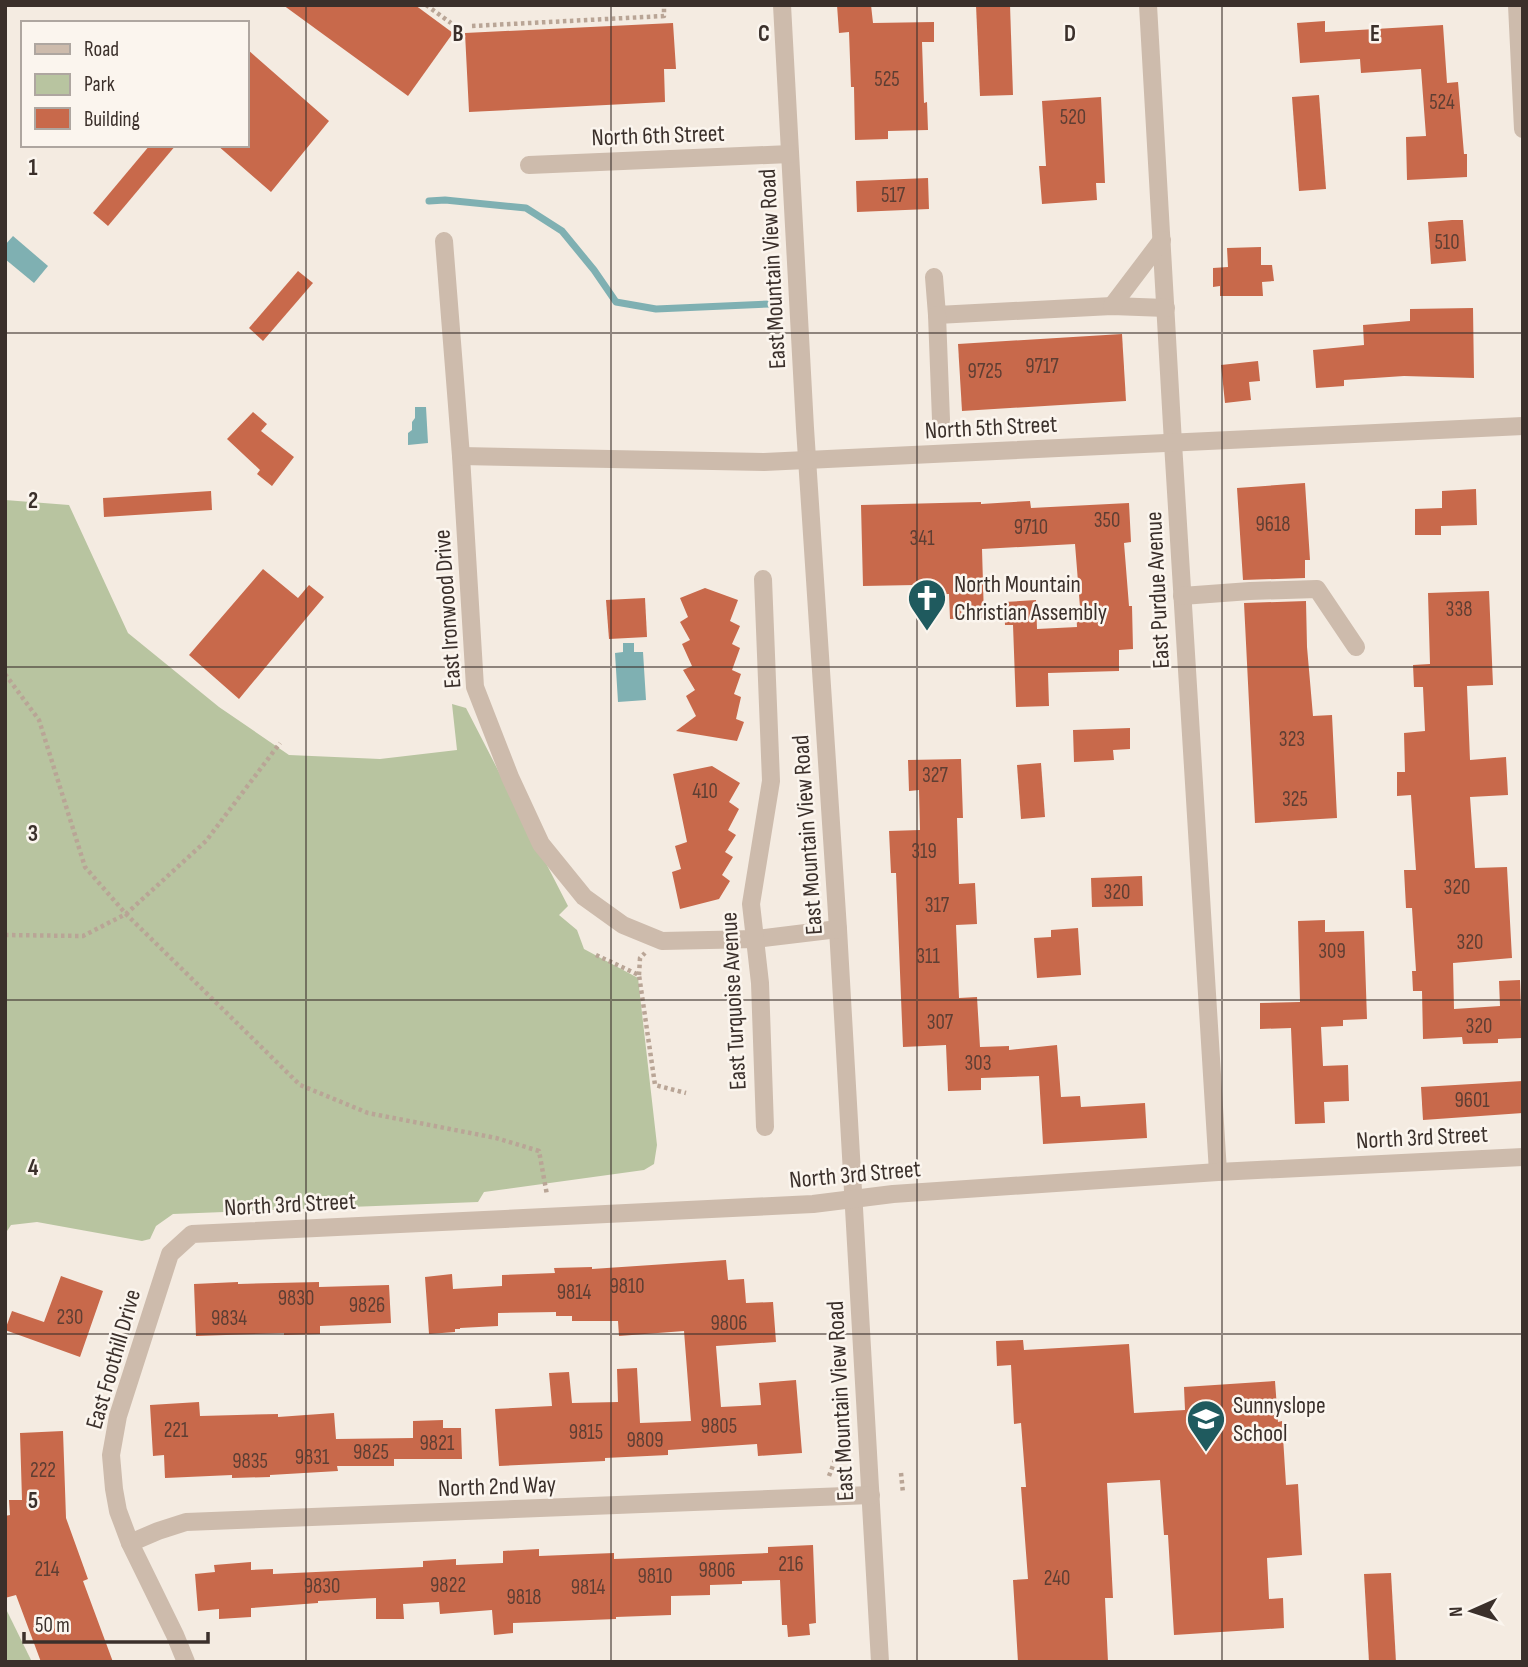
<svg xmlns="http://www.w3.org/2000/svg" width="1528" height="1667" font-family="'Sofia Sans Condensed',sans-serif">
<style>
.green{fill:#b8c4a0}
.water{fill:#7fb0b2}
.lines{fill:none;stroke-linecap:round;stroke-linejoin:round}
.stream{stroke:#7fb0b2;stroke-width:7}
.building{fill:#c8694b}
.path{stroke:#b9a596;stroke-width:4.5;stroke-dasharray:3.5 3.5;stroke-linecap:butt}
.minor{stroke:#cdbbac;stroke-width:18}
.grid{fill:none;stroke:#3b302b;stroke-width:2;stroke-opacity:0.55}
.labels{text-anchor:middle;stroke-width:5;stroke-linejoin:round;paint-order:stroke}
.number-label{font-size:21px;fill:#5e3e33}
.street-label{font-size:24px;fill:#3b302b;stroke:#fbf5ee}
.poi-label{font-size:24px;fill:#3b302b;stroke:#fbf5ee;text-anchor:start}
.grid-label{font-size:23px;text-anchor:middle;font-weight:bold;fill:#3b302b;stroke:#fbf5ee;stroke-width:5;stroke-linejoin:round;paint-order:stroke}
</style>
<rect width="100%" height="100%" fill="#f4ebe1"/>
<g class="green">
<polygon points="5,500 69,505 128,633 219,707 289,755 380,759 457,750 452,704 466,708 568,906 559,915 577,930 584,949 638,978 657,1145 654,1164 644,1170 484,1192 478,1202 173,1214 156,1226 150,1239 142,1241 37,1222 11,1225 5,1234"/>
<polygon points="5,1607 32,1662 5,1662"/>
</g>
<g class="water">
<polygon points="13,236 48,266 34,283 5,259 5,245"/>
<polygon points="415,407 426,407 428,443 408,445 408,433 412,430 412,422 415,418"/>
<polygon points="623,643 634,643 634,652 643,652 646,700 618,702 615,653 623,652"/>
</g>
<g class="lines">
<polyline class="stream" points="429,201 445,200 526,208 562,231 594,270 616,302 656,309 770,304"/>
</g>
<g class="building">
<polygon points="283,5 415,5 453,33 408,96"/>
<polygon points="837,5 871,5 873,23 934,22 934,42 922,42 924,103 927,102 928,130 888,131 888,139 855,140 854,87 851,87 849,32 839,33"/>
<polygon points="976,5 1010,5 1013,95 980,96"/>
<polygon points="1325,21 1325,32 1443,25 1447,83 1458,82 1464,154 1467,154 1467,177 1407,180 1406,137 1426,136 1421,69 1361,73 1360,59 1300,63 1297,23"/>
<polygon points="673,23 676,69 664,69 665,102 469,112 465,33"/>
<polygon points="247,49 329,121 271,192 217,145 247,145"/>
<polygon points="1319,95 1326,189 1299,191 1292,97"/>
<polygon points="1101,97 1105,183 1096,183 1097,200 1042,204 1039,166 1046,166 1042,101"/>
<polygon points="150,145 176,145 108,226 93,213"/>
<polygon points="928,178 929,209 857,212 856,181"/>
<polygon points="1452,220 1463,220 1466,261 1431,264 1428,222"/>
<polygon points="1261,247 1261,265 1272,265 1274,281 1262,282 1263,296 1220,296 1220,286 1213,287 1213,268 1228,267 1227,248"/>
<polygon points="298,271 313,283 263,341 249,328"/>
<polygon points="1473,308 1474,378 1404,376 1344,380 1344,386 1316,388 1313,350 1364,345 1363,325 1410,321 1410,309"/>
<polygon points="1122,334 1126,401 962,411 958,344"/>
<polygon points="1258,361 1260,381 1249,382 1251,400 1225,403 1221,365"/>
<polygon points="253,412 267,424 261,431 294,457 272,486 257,474 260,470 227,439"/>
<polygon points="1305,483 1310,560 1305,560 1305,578 1243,580 1237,488"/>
<polygon points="1476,489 1477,525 1441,526 1441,535 1415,535 1415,509 1442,508 1442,491"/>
<polygon points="211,491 212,510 104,517 103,498"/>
<polygon points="1030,501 1031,508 1129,503 1131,542 1124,543 1129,606 1132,606 1133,649 1119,650 1119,671 1048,673 1049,706 1016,707 1013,625 1005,625 1004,602 1036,600 1037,629 1077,627 1076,607 1080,607 1075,544 982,549 984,618 950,619 949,594 915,595 915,585 863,586 861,505 981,502 981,504"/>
<polygon points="263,569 298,598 309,585 324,597 239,699 189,655"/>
<polygon points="705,588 738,600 730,621 740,626 732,644 740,648 732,670 741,674 734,694 741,697 736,719 744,722 737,741 676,731 696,716 686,696 695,690 683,670 692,666 682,644 690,640 680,622 688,617 680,598"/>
<polygon points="1489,591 1493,685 1467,686 1470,760 1506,757 1508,795 1470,797 1475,868 1507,867 1512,958 1453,963 1454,1009 1500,1006 1499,981 1520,980 1522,1038 1498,1039 1498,1043 1463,1044 1462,1037 1423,1039 1422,991 1413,991 1412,971 1416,971 1412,908 1406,908 1404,870 1416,870 1411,795 1397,796 1397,772 1405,772 1404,733 1425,731 1423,687 1414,687 1413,665 1430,664 1428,593"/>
<polygon points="645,598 647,637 609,639 606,600"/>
<polygon points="1306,601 1307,647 1313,716 1332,715 1337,818 1255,823 1244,603"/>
<polygon points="1130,728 1130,749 1113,750 1114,760 1074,762 1073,730"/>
<polygon points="961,759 963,818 957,818 959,884 975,883 977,924 956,925 959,998 977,997 980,1047 1009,1046 1009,1050 1057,1045 1061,1097 1080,1096 1081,1107 1145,1103 1147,1138 1043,1144 1039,1076 981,1078 981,1090 948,1091 946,1045 903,1047 896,873 891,873 889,831 920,830 919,790 909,791 908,760"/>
<polygon points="1041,763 1045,817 1021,819 1017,765"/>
<polygon points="712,766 740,783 729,802 739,809 728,830 736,835 725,852 733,857 722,875 730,881 719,899 680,909 672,872 681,869 675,846 687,842 673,774"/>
<polygon points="1142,876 1143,906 1092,907 1091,878"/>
<polygon points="1325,920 1325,932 1364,931 1367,1019 1343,1020 1343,1026 1321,1027 1323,1066 1348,1065 1349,1101 1324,1102 1325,1123 1295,1124 1291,1028 1260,1029 1260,1003 1300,1002 1298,921"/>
<polygon points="1078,928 1081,975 1037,978 1034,938 1051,937 1051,930"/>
<polygon points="1523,1081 1523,1113 1423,1120 1421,1087"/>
<polygon points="726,1260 728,1280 744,1279 746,1303 773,1302 776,1342 716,1346 721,1407 761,1405 759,1383 796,1380 802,1453 758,1456 757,1444 668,1450 668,1455 605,1458 605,1461 499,1466 495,1409 552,1406 549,1373 569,1372 572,1403 618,1402 617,1369 637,1368 640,1423 691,1421 684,1331 619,1336 618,1321 572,1321 572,1316 556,1316 556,1312 498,1313 498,1326 460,1328 460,1329 455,1329 455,1332 429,1334 425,1277 452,1274 453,1289 502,1286 502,1275 555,1273 554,1268 592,1267 592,1269"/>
<polygon points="61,1276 103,1291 80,1357 5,1330 12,1311 44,1322"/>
<polygon points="238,1282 238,1284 319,1282 319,1287 389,1285 391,1323 320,1326 320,1334 284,1335 284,1333 196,1336 194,1284"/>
<polygon points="1023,1340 1024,1350 1129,1344 1134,1413 1185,1410 1184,1387 1275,1381 1278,1422 1282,1421 1286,1485 1298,1484 1302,1555 1267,1558 1269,1599 1283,1598 1284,1628 1174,1635 1168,1535 1164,1535 1160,1480 1107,1483 1113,1598 1105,1598 1108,1662 1018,1662 1013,1580 1028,1579 1021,1487 1026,1487 1021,1423 1014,1424 1011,1365 997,1366 996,1341"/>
<polygon points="199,1402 200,1416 278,1414 278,1417 334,1413 336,1439 413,1438 413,1421 443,1420 443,1428 461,1428 462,1459 394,1459 394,1466 337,1466 338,1471 270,1475 270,1477 232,1478 232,1475 165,1478 164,1455 153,1456 150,1405"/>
<polygon points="63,1431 66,1518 88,1579 83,1581 113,1662 41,1662 16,1595 5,1598 5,1516 10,1515 9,1500 22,1500 20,1433"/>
<polygon points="813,1545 816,1623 809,1624 810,1635 788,1637 787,1625 782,1625 780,1580 742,1581 742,1584 710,1585 710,1595 671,1596 671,1615 616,1617 616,1619 513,1623 513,1633 494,1635 492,1610 440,1614 439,1602 403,1604 404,1619 376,1619 376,1598 318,1601 318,1603 251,1608 251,1617 219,1619 219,1609 198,1611 195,1574 215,1572 214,1565 251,1562 251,1570 273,1569 273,1574 423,1567 423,1561 456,1559 456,1565 503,1563 503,1551 539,1549 539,1556 614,1553 614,1559 768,1553 768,1547"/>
<polygon points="1391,1573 1396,1662 1369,1662 1364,1574"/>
</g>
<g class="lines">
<g class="path">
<polyline points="426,5 451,23"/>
<polyline points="472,26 664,16 664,5"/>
<polyline points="5,674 39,720 85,867 126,914 300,1085 368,1113 496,1138 539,1151 547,1195"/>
<polyline points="5,935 83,936 126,914 206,841 280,743"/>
<polyline points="596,955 639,975 655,1085 686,1093"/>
<polyline points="639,975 640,958 645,953"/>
<polyline points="901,1473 903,1493"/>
<polyline points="829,1476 835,1460 842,1460"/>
</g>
<g class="minor">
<polyline points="782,5 805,428 838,929 880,1662"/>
<polyline points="1148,5 1173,443 1218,1172"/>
<polyline points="1517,5 1523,129"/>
<polyline points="529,165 790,154"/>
<polyline points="444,241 461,456 475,687 510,777 541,844 584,897 623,925 662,941 756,939 838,929"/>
<polyline points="934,277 937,315 1112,306 1166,308"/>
<polyline points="1112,306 1162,240"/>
<polyline points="937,315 941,420"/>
<polyline points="461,456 764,462 1523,426"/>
<polyline points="763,579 771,781 751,904 760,983 765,1127"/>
<polyline points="1182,596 1250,591 1317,589 1356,647"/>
<polyline points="130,1543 158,1531 186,1522 871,1495"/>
<polyline points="186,1662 175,1635 130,1543 118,1511 114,1489 111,1455 118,1416 170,1254 192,1234 813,1204 893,1194 1218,1172 1523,1157"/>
</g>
</g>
<path class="grid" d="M306,5V1662M611,5V1662M917,5V1662M1222,5V1662M5,333H1523M5,667H1523M5,1000H1523M5,1334H1523"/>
<defs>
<g id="church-pin" transform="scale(2.0125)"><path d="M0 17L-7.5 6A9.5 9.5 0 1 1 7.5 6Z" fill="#1f5a5e" stroke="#fbf5ee"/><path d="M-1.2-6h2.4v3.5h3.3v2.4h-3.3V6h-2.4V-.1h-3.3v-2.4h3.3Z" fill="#fff"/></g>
<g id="school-pin" transform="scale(2.0125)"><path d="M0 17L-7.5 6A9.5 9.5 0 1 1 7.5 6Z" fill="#1f5a5e" stroke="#fbf5ee"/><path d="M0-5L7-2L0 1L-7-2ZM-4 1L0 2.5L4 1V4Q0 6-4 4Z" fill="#fff"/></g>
</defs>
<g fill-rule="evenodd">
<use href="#church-pin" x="927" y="598"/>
<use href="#school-pin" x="1206" y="1419"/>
</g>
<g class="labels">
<g class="number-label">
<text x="887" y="86">525</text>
<text x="1442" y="109">524</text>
<text x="1073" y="124">520</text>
<text x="893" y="202">517</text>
<text x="1447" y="249">510</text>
<text x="1042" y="373">9717</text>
<text x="985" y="378">9725</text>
<text x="1107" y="527">350</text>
<text x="1273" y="531">9618</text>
<text x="1031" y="534">9710</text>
<text x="922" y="545">341</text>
<text x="1459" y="616">338</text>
<text x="1292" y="746">323</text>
<text x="935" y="782">327</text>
<text x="705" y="798">410</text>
<text x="1295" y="806">325</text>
<text x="924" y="858">319</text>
<text x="1457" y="894">320</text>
<text x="1117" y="899">320</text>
<text x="937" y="912">317</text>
<text x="1470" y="949">320</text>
<text x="1332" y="958">309</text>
<text x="928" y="963">311</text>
<text x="940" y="1029">307</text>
<text x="1479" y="1033">320</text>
<text x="978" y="1070">303</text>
<text x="1472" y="1107">9601</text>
<text x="627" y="1293">9810</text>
<text x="574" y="1299">9814</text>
<text x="296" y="1305">9830</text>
<text x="367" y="1312">9826</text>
<text x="70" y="1324">230</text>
<text x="229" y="1325">9834</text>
<text x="729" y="1330">9806</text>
<text x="719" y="1433">9805</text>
<text x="176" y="1437">221</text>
<text x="586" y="1439">9815</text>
<text x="645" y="1447">9809</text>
<text x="437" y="1450">9821</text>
<text x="371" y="1459">9825</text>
<text x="312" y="1464">9831</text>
<text x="250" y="1468">9835</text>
<text x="43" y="1477">222</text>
<text x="791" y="1571">216</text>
<text x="47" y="1576">214</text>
<text x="717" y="1577">9806</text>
<text x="655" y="1583">9810</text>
<text x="1057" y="1585">240</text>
<text x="448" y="1592">9822</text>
<text x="322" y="1593">9830</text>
<text x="588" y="1594">9814</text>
<text x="524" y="1604">9818</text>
</g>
<g class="street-label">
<text transform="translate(658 135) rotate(-2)" y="8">North 6th Street</text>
<text transform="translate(772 269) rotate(-93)" y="8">East Mountain View Road</text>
<text transform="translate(991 427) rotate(-3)" y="8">North 5th Street</text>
<text transform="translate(1157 590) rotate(-93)" y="8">East Purdue Avenue</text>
<text transform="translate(447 609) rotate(-94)" y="8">East Ironwood Drive</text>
<text transform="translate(807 835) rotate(-94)" y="8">East Mountain View Road</text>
<text transform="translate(733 1001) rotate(-93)" y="8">East Turquoise Avenue</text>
<text transform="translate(1422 1137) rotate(-3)" y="8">North 3rd Street</text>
<text transform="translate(855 1174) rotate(-5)" y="8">North 3rd Street</text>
<text transform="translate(290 1204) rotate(-3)" y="8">North 3rd Street</text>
<text transform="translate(113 1359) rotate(-74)" y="8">East Foothill Drive</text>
<text transform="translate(840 1401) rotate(-93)" y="8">East Mountain View Road</text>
<text transform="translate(497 1486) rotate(-2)" y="8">North 2nd Way</text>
</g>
<g class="poi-label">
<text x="954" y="592">North Mountain<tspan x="954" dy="28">Christian Assembly</tspan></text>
<text x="1233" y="1413">Sunnyslope<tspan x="1233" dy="28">School</tspan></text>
</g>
</g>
<g class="grid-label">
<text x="458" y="41">B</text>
<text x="764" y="41">C</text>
<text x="1070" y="41">D</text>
<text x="1375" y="41">E</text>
<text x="33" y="175">1</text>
<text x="33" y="508">2</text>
<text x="33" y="841">3</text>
<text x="33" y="1175">4</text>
<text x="33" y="1508">5</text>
</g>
<rect width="1528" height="1667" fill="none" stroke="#3b302b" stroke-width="14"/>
<rect x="21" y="21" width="228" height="126" fill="#fbf5ee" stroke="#aea6a0" stroke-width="2"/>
<rect x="35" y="44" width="35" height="10" fill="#cdbbac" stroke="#aea6a0" stroke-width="2"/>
<text x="84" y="56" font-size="21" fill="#3b302b">Road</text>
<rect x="35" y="74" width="35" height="21" fill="#b8c4a0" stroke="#aea6a0" stroke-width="2"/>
<text x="84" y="91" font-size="21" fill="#3b302b">Park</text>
<rect x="35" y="108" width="35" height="21" fill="#c8694b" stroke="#aea6a0" stroke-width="2"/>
<text x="84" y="126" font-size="21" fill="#3b302b">Building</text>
<g transform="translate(1472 1611) rotate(267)" stroke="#fbf5ee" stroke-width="5" paint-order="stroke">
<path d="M0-5L12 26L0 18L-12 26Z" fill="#3b302b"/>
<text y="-10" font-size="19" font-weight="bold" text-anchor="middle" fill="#3b302b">N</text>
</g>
<path d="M24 1632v10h184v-10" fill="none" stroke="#3b302b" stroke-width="3.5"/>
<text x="35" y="1632" font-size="21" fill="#3b302b" stroke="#fbf5ee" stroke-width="5" paint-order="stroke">50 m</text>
</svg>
